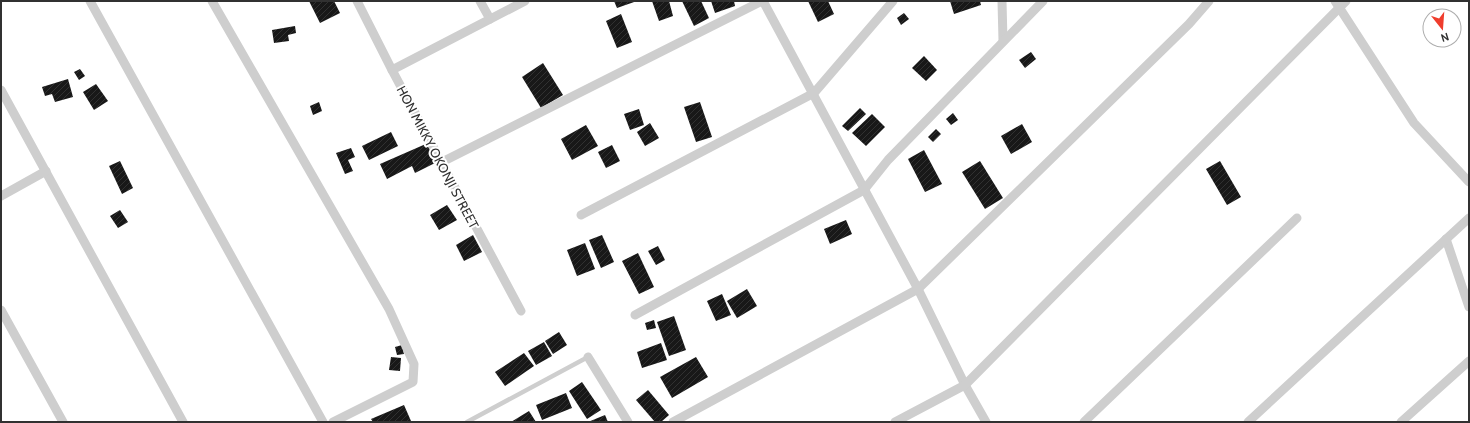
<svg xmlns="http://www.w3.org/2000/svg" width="1470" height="423" font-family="Cabin,sans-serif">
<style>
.building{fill:url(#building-hatch)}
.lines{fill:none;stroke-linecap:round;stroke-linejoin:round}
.lane{stroke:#cecece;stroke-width:4.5}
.street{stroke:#cecece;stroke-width:9}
.labels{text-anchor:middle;stroke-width:4;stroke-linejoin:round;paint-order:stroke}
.street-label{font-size:13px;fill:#313131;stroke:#fff}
</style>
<defs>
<pattern id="building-hatch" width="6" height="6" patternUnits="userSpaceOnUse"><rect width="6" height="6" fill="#181818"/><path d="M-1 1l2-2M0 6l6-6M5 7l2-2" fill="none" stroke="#313131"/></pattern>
</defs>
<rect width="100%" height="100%" fill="#fff"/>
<g class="building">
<polygon points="309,1 334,1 340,13 320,23"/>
<polygon points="614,1 637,1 617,8"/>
<polygon points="652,1 669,1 673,16 659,21"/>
<polygon points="682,1 701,1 709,18 694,26"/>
<polygon points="711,1 734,1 735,6 715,13"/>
<polygon points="808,1 828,1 834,14 818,22"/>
<polygon points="950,1 980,1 981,5 954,14"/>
<polygon points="904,13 909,19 901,25 897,18"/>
<polygon points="621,14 632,42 617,48 606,21"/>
<polygon points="295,26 296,33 288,35 289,41 274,43 272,30"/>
<polygon points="1031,52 1036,59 1025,68 1019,60"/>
<polygon points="924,56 937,70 926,81 912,68"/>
<polygon points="543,63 563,95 541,108 522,77"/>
<polygon points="80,69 85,76 79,80 74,72"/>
<polygon points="68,79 73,97 55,102 52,94 45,96 42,87"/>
<polygon points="96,84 108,101 94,110 83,92"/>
<polygon points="319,102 322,111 313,115 310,106"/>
<polygon points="700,102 712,137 696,142 684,107"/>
<polygon points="860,108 866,114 848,131 842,126"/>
<polygon points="639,109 644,125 630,130 624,114"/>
<polygon points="953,113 958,120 951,125 946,119"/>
<polygon points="872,114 885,127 866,146 852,133"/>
<polygon points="650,123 659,138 645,146 637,132"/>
<polygon points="1022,124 1032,142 1011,154 1001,136"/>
<polygon points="586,125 598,146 572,160 561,139"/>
<polygon points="936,129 941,134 933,142 928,137"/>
<polygon points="391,132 398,146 369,160 362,146"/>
<polygon points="428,143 437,162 415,173 412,166 387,179 380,164"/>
<polygon points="612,145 620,161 606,168 598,152"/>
<polygon points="351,148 355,157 348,160 353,171 345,174 336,153"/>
<polygon points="924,150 942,184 925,192 908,159"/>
<polygon points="120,161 133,188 122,194 109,166"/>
<polygon points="980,161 1003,198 985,209 962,172"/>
<polygon points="1220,161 1241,197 1227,205 1206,169"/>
<polygon points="447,205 457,220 439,230 430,215"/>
<polygon points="120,210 128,222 118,228 110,216"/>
<polygon points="846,220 852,234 830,244 824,229"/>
<polygon points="473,235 482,252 464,261 456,245"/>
<polygon points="602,235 614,262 601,268 589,240"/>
<polygon points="585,243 595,269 577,276 567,250"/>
<polygon points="658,246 665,260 656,265 648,251"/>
<polygon points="638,253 654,287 639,294 622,261"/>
<polygon points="747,289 757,306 737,318 727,301"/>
<polygon points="722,294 731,315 716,321 707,301"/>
<polygon points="674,316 686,350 669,356 657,322"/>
<polygon points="654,320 656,328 647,330 645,323"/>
<polygon points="559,332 567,345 553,354 545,341"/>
<polygon points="544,342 552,356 536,365 528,351"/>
<polygon points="661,343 667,360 642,368 637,352"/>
<polygon points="402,345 404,354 397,355 395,347"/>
<polygon points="524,353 534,366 505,386 495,372"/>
<polygon points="391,357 401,358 400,371 389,370"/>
<polygon points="696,357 708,377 672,398 660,377"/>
<polygon points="582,382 601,410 587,419 569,391"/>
<polygon points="648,390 669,415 661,422 655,422 636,400"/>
<polygon points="566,393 572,408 542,420 536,405"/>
<polygon points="404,405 411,421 373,422 371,419"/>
<polygon points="529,411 536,422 511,422"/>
<polygon points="605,415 608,422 588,422"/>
</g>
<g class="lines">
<polyline class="lane" points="467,422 588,357"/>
<g class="street">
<polyline points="90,1 323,422"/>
<polyline points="212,1 389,309 414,364 413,382 333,422"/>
<polyline points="357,1 392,70 521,311"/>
<polyline points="480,1 490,19"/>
<polyline points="763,1 918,289 965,385 986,422"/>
<polyline points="1002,1 1003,41"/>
<polyline points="1335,1 1414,123 1469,182"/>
<polyline points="392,70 525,1"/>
<polyline points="1,90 183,422"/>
<polyline points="442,162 762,1"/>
<polyline points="1,196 46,171"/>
<polyline points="581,215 814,93 893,1"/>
<polyline points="1446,239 1469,307"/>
<polyline points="1,310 63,422"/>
<polyline points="635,315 864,190 888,160 1043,1"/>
<polyline points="588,357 628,422"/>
<polyline points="673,422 918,289 1189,24 1209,1"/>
<polyline points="895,422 965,385 1346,1"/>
<polyline points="1084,422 1297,218"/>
<polyline points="1248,422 1469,218"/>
<polyline points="1401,422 1469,361"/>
</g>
</g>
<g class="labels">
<g class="street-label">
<text transform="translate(438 157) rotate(62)" y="5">HON MIKKY OKONJI STREET</text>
</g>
</g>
<rect width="1470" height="423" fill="none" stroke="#313131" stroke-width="4"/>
<g transform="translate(1442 28) rotate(163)"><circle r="19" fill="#ffffff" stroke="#adadad"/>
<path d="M0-3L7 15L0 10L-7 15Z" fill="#ef3d2d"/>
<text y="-6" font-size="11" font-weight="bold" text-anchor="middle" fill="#313131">N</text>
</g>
</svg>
